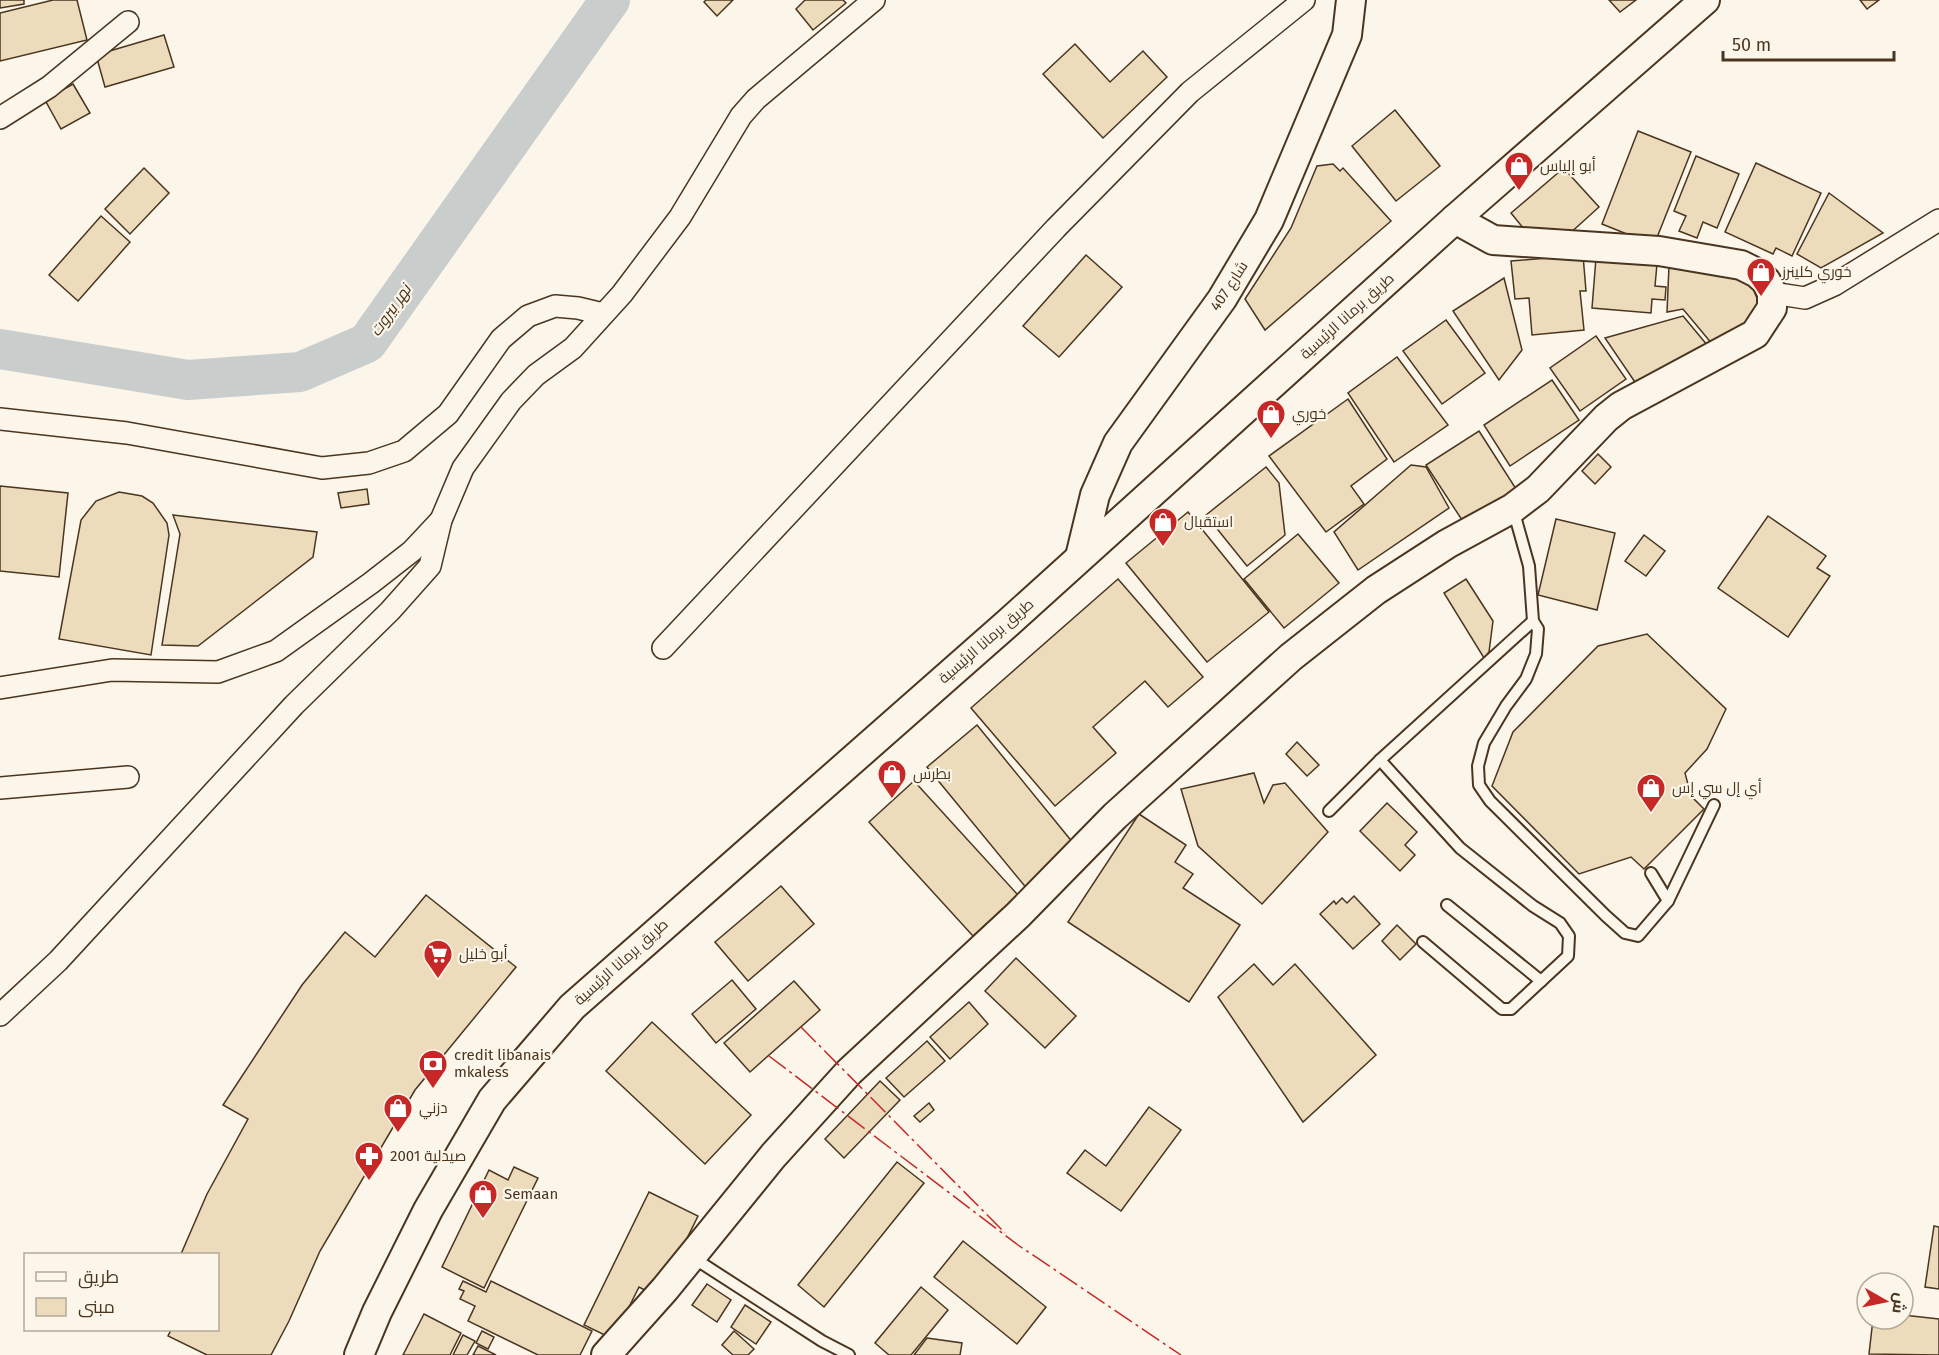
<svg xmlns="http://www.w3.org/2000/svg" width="1939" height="1355" font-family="'Fira Sans',Cairo,sans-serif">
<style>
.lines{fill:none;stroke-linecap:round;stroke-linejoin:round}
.river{stroke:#c9cecd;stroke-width:40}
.building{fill:#ecdcbc;stroke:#4a3520;stroke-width:1.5}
.lane-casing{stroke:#4a3520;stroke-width:14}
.street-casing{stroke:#4a3520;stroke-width:24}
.secondary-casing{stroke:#4a3520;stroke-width:32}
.lane{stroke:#fbf6e9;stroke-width:10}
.street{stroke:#fbf6e9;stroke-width:21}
.secondary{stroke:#fbf6e9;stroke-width:28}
.power{stroke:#c62828;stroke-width:1.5;stroke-dasharray:21 4.5 3 4.5;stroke-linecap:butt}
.labels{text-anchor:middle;stroke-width:4.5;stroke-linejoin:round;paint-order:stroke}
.poi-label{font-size:15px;fill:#4a3520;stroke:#fbf6e9;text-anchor:start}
.street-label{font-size:15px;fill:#4a3520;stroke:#fbf6e9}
.water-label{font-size:16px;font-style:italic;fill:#4a3520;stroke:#fbf6e9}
</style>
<rect width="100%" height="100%" fill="#fbf6e9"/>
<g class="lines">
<polyline class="river" points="0,349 188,380 300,372 367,343 610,0"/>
</g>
<g class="building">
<polygon points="0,0 24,0 24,4 0,8"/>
<polygon points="53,0 77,0 87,40 0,61 0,13"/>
<polygon points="706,0 733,0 717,16 704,2"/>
<polygon points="805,0 843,0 846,3 813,30 796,9"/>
<polygon points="1609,0 1636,0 1620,12"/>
<polygon points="1860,0 1879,0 1867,9"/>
<polygon points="164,35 174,67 105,87 96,55"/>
<polygon points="1075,44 1110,82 1143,51 1167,77 1103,138 1043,74"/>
<polygon points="73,84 90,113 61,129 45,100"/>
<polygon points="1395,110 1440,166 1396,201 1352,146"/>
<polygon points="1638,131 1691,152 1654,245 1602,224"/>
<polygon points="1696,156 1739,174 1717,228 1703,222 1697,238 1679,231 1686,216 1674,211"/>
<polygon points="1756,163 1821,193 1792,256 1776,248 1773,254 1725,232"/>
<polygon points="1333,164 1340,171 1343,168 1391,221 1265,330 1245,299 1291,228 1317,166"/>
<polygon points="144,168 169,193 130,234 105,209"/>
<polygon points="1559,172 1569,174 1599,207 1568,235 1529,235 1511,213"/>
<polygon points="1829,193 1883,233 1821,268 1797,254"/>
<polygon points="101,216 130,242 78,301 49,275"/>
<polygon points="1086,255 1122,287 1059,357 1023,326"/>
<polygon points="1583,255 1586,291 1580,291 1584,330 1532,335 1529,298 1515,299 1511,261"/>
<polygon points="1596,258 1657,264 1655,286 1666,287 1665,300 1652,299 1651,313 1592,308"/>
<polygon points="1669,266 1750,281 1759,303 1755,318 1713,345 1683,309 1667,312"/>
<polygon points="1504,278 1522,350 1499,380 1453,311"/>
<polygon points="1683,316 1713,352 1639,388 1605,338"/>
<polygon points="1446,320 1485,373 1442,404 1403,351"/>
<polygon points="1596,336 1626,379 1580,411 1550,368"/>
<polygon points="1397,357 1448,425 1394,462 1348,393"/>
<polygon points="1552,380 1579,420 1510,466 1484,425"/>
<polygon points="1348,399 1387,459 1351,486 1364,504 1326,532 1269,456"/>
<polygon points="1479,431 1518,492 1466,526 1426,465"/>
<polygon points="1598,454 1611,467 1595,484 1582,471"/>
<polygon points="1411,465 1426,467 1449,508 1358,570 1334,532"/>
<polygon points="1266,467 1279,483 1285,535 1247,566 1206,515"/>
<polygon points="0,486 68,493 59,577 0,571"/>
<polygon points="367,489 369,504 341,508 338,493"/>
<polygon points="119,492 142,496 153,503 167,523 169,535 151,655 59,639 81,520 96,501"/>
<polygon points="1188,512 1269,612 1207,662 1126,563"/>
<polygon points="173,515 317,532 313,557 198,646 162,645 180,534"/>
<polygon points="1768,516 1826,556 1817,568 1830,576 1788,637 1718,588"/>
<polygon points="1556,519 1615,533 1597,610 1538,595"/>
<polygon points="1298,534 1339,583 1284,628 1244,579"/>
<polygon points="1644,535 1665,551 1646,576 1625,561"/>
<polygon points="1118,579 1203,677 1168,707 1145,681 1093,727 1116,753 1055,806 971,708"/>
<polygon points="1466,579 1493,621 1489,652 1484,658 1444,593"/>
<polygon points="1647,634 1726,709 1707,749 1685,773 1691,796 1704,809 1644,869 1631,857 1579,874 1492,786 1513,732 1598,646"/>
<polygon points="977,725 1078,849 1028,890 927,767"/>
<polygon points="1297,742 1319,765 1307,776 1286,754"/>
<polygon points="1254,773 1264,803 1273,785 1285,783 1328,832 1262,904 1198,846 1181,789"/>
<polygon points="914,781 1018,895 973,936 869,822"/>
<polygon points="1387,803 1417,832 1405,845 1415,855 1400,871 1360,831"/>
<polygon points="1139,814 1186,845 1175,862 1193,874 1183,888 1240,925 1189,1002 1068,922"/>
<polygon points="781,886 814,924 748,981 715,942"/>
<polygon points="426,895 516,967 415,1090 320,1251 289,1321 271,1355 207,1355 168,1336 171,1330 218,1330 218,1254 181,1254 207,1194 248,1119 223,1105 302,985 345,932 375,957"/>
<polygon points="1354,896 1380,924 1353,949 1320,914 1334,901 1336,904 1342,898 1347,903"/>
<polygon points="1397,925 1416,944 1400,960 1382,941"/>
<polygon points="1016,958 1076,1016 1045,1048 985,991"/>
<polygon points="1254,964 1273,985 1295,964 1376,1055 1303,1122 1218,997"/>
<polygon points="732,980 756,1009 716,1043 692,1014"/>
<polygon points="794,981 820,1010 750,1072 724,1043"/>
<polygon points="969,1002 988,1024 950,1059 930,1037"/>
<polygon points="652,1022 751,1115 705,1164 606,1071"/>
<polygon points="927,1041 945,1061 904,1097 886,1078"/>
<polygon points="880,1081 900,1100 844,1158 825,1139"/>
<polygon points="929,1103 934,1110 920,1122 914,1116"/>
<polygon points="1149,1107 1181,1130 1121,1211 1067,1173 1085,1150 1106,1166"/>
<polygon points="897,1162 924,1183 824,1307 798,1285"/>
<polygon points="514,1167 538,1178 484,1288 442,1267 489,1170 508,1180"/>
<polygon points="649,1192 698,1216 658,1297 639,1287 613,1339 584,1325"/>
<polygon points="1934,1226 1939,1227 1939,1289 1925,1287"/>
<polygon points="963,1241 1046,1307 1017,1344 934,1277"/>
<polygon points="463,1281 486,1292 491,1281 592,1331 580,1355 538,1355 468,1321 475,1306 460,1299 464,1291 459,1289"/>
<polygon points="707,1284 731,1300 717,1322 692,1305"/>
<polygon points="921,1287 948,1310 911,1355 889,1355 875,1343"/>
<polygon points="745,1305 771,1322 756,1344 731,1327"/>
<polygon points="424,1314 461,1333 450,1355 403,1355"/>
<polygon points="1903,1315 1939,1319 1939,1355 1869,1354 1873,1319 1903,1319"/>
<polygon points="482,1331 494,1337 488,1349 476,1343"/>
<polygon points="734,1331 754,1349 748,1355 733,1355 722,1345"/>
<polygon points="463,1335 475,1341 467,1355 453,1355"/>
<polygon points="927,1338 962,1343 960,1355 914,1355"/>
<polygon points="478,1346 496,1355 473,1355"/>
</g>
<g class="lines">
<g class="lane-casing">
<g id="lane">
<polyline points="1513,509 1529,566 1533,621 1538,629 1536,654 1526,679 1506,706 1484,743 1478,766 1479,785 1490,801 1606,916 1625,933 1638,936 1668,901 1714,805"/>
<polyline points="1380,760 1460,848 1533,906 1560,923 1569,936 1568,956 1511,1009 1502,1009 1423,942"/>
<polyline points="1329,811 1380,760 1533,621"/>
<polyline points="1651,873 1668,901"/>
<polyline points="1447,905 1541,981"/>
<polyline points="692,1257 822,1341 849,1355"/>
</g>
</g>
<g class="street-casing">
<g id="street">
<polyline points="0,118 49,87 128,22"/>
<polyline points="1772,293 1805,298 1834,285 1939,220"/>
<polyline points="0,419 127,433 322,468 369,463 404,451 448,414 501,339 528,316 555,306 578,308 603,314"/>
<polyline points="663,648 1056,228 1190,92 1304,0"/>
<polyline points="0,688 112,670 218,672 276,651 371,583 412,551 441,520"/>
<polyline points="0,788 128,777"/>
<polyline points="0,1015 58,961 294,705 390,611 430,566 441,520 463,468 511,401 536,375 573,348 622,294 680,217 741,116 756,99 874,0"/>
</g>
</g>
<g class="secondary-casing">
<g id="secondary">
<polyline points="1080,557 1095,495 1118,443 1222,299 1269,220 1347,35 1351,0"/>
<polyline points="359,1355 377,1312 428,1210 492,1100 572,1007 1008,623 1455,219 1705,0"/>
<polyline points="606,1355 665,1289 773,1156 849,1072 1018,915 1115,816 1291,657 1376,590 1447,544 1513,508 1538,489 1606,418 1621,406 1755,334 1772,308 1772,293 1766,281 1757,273 1741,265 1659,251 1493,240 1455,219"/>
</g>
</g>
<use href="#lane" class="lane"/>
<use href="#street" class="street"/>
<use href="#secondary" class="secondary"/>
<g class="power">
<polyline points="801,1027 1005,1233"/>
<polyline points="769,1056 1018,1245 1181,1355"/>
</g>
</g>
<defs>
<g id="shop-pin" transform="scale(1.5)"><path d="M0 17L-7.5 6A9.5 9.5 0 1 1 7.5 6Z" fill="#c62828" stroke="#fbf6e9"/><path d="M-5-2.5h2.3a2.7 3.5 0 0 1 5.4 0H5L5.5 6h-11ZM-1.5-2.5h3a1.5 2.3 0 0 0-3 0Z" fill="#fff"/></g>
<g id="supermarket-pin" transform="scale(1.5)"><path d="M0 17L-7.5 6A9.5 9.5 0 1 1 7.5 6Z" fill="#c62828" stroke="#fbf6e9"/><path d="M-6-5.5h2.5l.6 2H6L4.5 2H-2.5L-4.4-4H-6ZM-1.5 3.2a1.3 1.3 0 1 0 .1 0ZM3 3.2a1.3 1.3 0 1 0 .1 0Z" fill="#fff"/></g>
<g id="bank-pin" transform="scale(1.5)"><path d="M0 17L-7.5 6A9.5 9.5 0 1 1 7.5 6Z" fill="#c62828" stroke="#fbf6e9"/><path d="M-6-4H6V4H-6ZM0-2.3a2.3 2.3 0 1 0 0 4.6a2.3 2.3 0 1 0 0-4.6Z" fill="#fff"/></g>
<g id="pharmacy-pin" transform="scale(1.5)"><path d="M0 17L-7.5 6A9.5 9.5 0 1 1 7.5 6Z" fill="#c62828" stroke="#fbf6e9"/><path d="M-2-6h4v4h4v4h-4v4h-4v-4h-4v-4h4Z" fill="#fff"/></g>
</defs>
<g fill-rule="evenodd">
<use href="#shop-pin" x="1519" y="166"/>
<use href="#shop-pin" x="1761" y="272"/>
<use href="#shop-pin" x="1271" y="414"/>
<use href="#shop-pin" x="1163" y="522"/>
<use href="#shop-pin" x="892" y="774"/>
<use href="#shop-pin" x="1651" y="788"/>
<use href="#supermarket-pin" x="438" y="954"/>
<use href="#bank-pin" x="433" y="1064"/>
<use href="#shop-pin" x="398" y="1108"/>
<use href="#pharmacy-pin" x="369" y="1156"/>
<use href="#shop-pin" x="483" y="1194"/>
</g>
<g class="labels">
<g class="poi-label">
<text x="1540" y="171">أبو إلياس</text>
<text x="1782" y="277">خوري كلينرز</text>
<text x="1292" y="419">خوري</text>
<text x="1184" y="527">استقبال</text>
<text x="913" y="779">بطرس</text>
<text x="1672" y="793">أي إل سي إس</text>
<text x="459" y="959">أبو خليل</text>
<text x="454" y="1060">credit libanais<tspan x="454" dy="17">mkaless</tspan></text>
<text x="419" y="1113">دزني</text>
<text x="390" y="1161">صيدلية 2001</text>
<text x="504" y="1199">Semaan</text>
</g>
<g class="street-label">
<text transform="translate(1229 286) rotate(-57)" y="5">شارع 407</text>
<text transform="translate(1347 316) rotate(-42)" y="5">طريق برمانا الرئيسية</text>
<text transform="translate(986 641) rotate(-41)" y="5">طريق برمانا الرئيسية</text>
<text transform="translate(621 962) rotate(-42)" y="5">طريق برمانا الرئيسية</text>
</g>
<g class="water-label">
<text transform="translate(390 310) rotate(-55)" y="6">نهر بيروت</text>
</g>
</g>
<rect x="24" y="1253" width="195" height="78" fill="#fbf6e9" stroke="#b4a999" stroke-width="1.5"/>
<rect x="36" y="1272" width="30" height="9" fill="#fbf6e9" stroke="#b4a999" stroke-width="1.5"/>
<text x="78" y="1283" font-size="18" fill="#4a3520">طريق</text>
<rect x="36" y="1298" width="30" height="18" fill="#ecdcbc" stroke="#b4a999" stroke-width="1.5"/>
<text x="78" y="1313" font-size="18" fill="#4a3520">مبنى</text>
<g transform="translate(1885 1301) rotate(99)"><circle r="28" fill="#fbf6e9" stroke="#b4a999" stroke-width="1.5"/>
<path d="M0-4.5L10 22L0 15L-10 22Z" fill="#c62828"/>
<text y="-9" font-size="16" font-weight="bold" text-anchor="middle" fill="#4a3520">ش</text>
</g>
<path d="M1723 51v9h171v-9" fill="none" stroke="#4a3520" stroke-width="3"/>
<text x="1732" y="51" font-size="18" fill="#4a3520" stroke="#fbf6e9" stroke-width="4.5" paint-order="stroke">50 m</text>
</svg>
